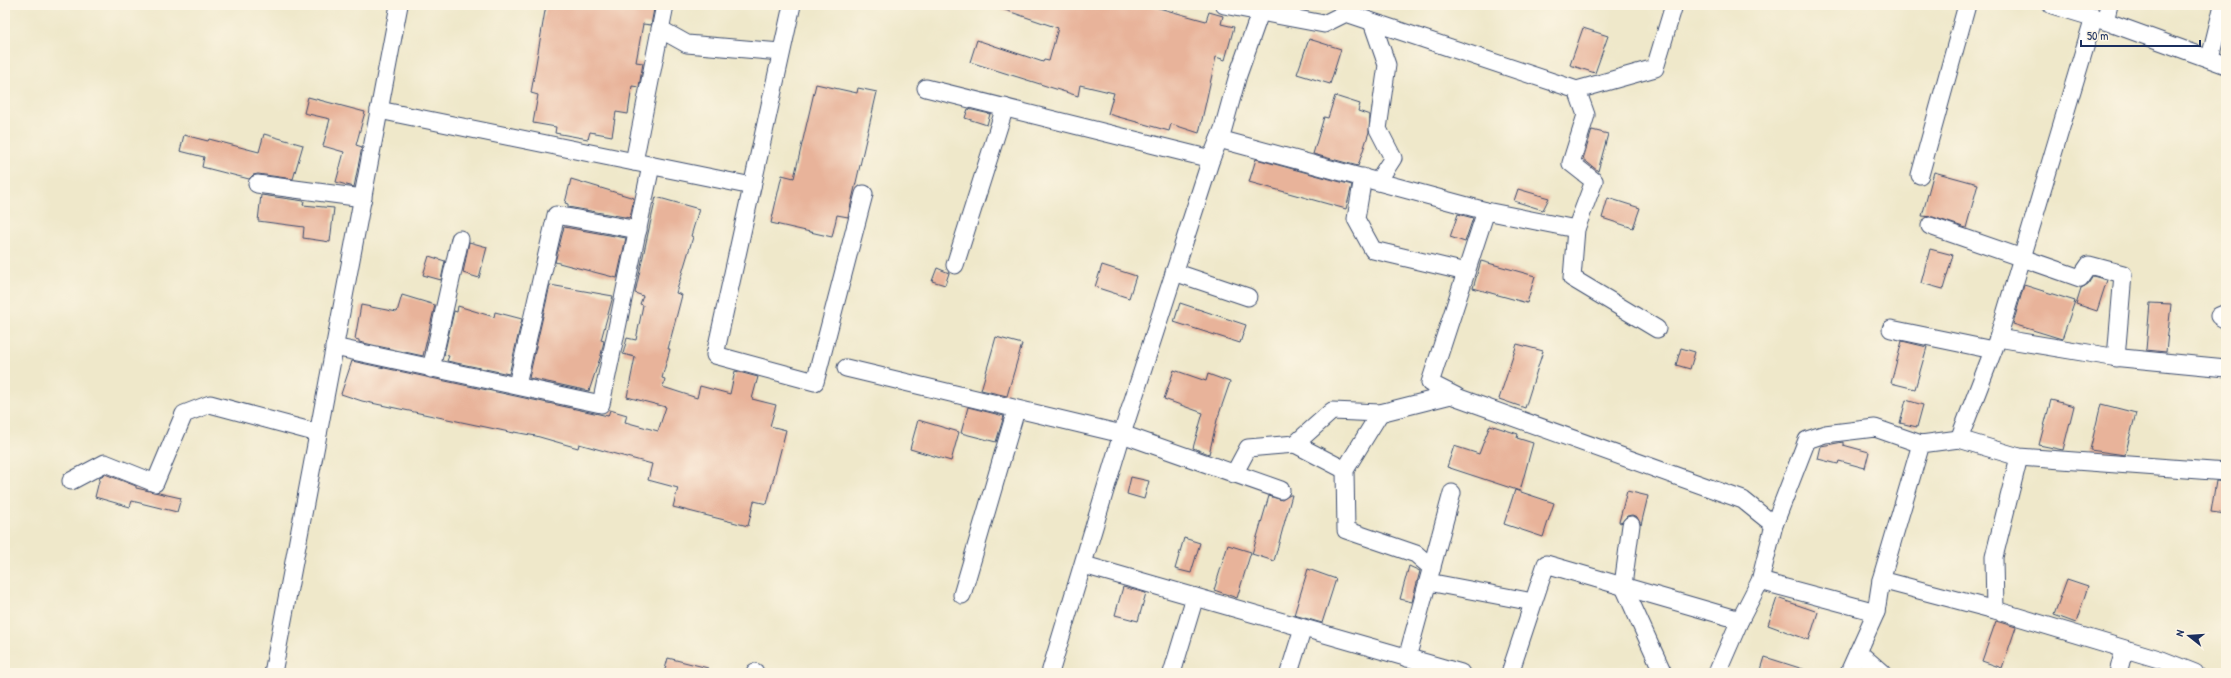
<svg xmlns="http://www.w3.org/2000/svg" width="2231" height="678" font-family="'Patrick Hand',sans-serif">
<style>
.building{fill:#e8b39a}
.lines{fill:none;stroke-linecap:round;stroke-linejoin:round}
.street-casing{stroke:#3b4b6e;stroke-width:19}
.street{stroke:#fff;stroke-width:17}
</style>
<rect width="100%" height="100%" fill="#fcf5e5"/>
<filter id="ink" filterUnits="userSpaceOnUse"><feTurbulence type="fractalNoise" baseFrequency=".025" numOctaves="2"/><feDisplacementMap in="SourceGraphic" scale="8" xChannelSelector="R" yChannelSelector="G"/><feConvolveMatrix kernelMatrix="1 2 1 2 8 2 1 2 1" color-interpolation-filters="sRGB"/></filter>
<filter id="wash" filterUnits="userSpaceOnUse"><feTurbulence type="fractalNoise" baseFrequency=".012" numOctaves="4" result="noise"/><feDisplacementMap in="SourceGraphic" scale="16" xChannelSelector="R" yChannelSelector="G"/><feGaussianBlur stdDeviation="0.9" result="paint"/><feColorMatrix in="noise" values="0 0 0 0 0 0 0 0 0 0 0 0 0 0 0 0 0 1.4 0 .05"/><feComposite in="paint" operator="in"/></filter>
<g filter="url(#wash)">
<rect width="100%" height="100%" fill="#efe8ca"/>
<g id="blocks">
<g class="building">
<polygon points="546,5 646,5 645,8 654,9 651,25 643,24 636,62 643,63 639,87 632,86 628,114 616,112 612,136 590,132 588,139 555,133 556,127 533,123 538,95 531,93"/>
<polygon points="996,5 1148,5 1206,21 1209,12 1223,16 1221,24 1234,27 1225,60 1216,57 1199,133 1171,124 1169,131 1108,114 1114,93 1080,85 1078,96 970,62 977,40 1043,62 1044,60 1049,61 1058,28 996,7"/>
<polygon points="1583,28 1608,36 1595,73 1570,65"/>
<polygon points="1309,39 1341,49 1330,84 1297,74"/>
<polygon points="816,84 857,93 858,88 877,92 848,217 837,215 832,237 771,223 782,175 794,178"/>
<polygon points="1335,96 1360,104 1358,111 1370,115 1369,132 1358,166 1313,154 1324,117 1328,118"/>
<polygon points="308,97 365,112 356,145 362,147 354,187 336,182 344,152 323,146 330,119 304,113"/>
<polygon points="968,109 990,114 987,125 965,118"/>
<polygon points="1592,130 1608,134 1598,171 1583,159"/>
<polygon points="264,134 303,145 293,179 258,174 253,175 249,179 202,167 204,157 180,151 184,135 208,141 209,139 259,152"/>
<polygon points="1256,159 1352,185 1346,209 1249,182"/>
<polygon points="1934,172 1978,184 1966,228 1933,217 1922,216"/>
<polygon points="571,179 634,198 630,218 568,207 568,204 565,203"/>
<polygon points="1518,189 1549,198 1543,210 1514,201"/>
<polygon points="261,195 304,201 303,205 334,208 330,242 303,238 304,227 258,221"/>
<polygon points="656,197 699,209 691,236 693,237 676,293 682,295 668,349 670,349 662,378 665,379 663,387 697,398 700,386 730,394 735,371 758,377 752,399 776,405 770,426 786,430 767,504 754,501 748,526 673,507 678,488 648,480 652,464 579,444 578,448 536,436 514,432 514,433 362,401 341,394 352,361 599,414 608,416 610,410 627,415 625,422 658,431 666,407 627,397 635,357 623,354 627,338 636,340 643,305 640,304 643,296 635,293"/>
<polygon points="1608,198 1640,208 1633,228 1602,218"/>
<polygon points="1458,214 1473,218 1465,242 1450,237"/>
<polygon points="564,227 626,238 617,278 555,262"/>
<polygon points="469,242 487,247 479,278 463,273"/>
<polygon points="1930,249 1953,255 1943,289 1921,283"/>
<polygon points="429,256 445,261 441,280 423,275"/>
<polygon points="1481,261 1535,276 1527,303 1473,288"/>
<polygon points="1102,265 1136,276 1129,298 1095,287"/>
<polygon points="937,268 949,273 945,285 932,281"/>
<polygon points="2093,276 2107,280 2097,311 2076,304 2081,288 2088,284"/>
<polygon points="550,285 613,296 601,340 604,341 601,355 589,391 529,378"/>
<polygon points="2024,285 2075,301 2062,339 2013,324"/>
<polygon points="402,295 435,305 423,356 359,342 359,340 355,339 361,305 397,312"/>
<polygon points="1180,303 1246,325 1240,343 1174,322"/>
<polygon points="2150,303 2171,304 2166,352 2146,350"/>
<polygon points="458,306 494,317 495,312 522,319 509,374 447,361 449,356 444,355 454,311 457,312"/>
<polygon points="996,337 1022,344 1007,396 981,390"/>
<polygon points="1902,341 1927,347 1915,389 1891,383"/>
<polygon points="1517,344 1543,351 1525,408 1499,399"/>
<polygon points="1681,348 1695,352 1690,369 1676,365"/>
<polygon points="1174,370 1206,381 1208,374 1230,382 1217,420 1209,454 1193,448 1203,413 1164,399"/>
<polygon points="1906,400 1923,405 1917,427 1900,423"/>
<polygon points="2051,400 2074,406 2063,450 2039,445"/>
<polygon points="2101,404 2136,413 2125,455 2090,450"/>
<polygon points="968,407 1004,416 996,442 961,433"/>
<polygon points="918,420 959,432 951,461 910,449"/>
<polygon points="1490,425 1518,434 1517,438 1533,443 1520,491 1447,467 1454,446 1479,454"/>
<polygon points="1843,442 1843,445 1869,452 1865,468 1839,461 1838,464 1818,459 1821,446"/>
<polygon points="105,474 136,486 136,488 181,498 177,512 132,501 130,507 95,497 100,477"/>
<polygon points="1131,477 1149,481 1144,499 1127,494"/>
<polygon points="2216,481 2226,482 2226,514 2211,512"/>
<polygon points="1515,490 1554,503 1543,537 1504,524"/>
<polygon points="1627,491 1648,496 1641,525 1637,517 1632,515 1627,516 1621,523 1619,522"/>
<polygon points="1290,495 1292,495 1274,561 1252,554 1269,496 1282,500"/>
<polygon points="1184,538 1200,543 1191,573 1175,569"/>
<polygon points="1228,545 1251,552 1237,598 1214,590"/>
<polygon points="1409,566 1420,571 1412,602 1400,599"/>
<polygon points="1308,569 1336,579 1322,623 1294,615"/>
<polygon points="2067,579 2088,586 2076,623 2054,615"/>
<polygon points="1123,587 1146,593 1138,621 1115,615"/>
<polygon points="1777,598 1818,612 1809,640 1768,625"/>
<polygon points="1996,621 2016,627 2002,668 1982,661"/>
<polygon points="1765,657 1806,670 1806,673 1760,673"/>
<polygon points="668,658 708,668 707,673 664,673"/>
</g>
</g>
</g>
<g filter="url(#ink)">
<use href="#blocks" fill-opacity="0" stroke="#3b4b6e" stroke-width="1"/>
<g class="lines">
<g class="street-casing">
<g id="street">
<polyline points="792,5 715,355 815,382 864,194"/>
<polyline points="1224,5 1324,24 1346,13 1577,90"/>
<polyline points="2052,5 2105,21 2226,65"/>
<polyline points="2105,21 2109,5"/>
<polyline points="1372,22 1387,65 1378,129 1393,158 1378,181"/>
<polyline points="660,29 687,44 781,52"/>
<polyline points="2210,58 2223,5"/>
<polyline points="926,88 1211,159"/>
<polyline points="379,110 752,186"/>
<polyline points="1219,139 1486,211 1576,229"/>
<polyline points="634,162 665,5"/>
<polyline points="1920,175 1967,5"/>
<polyline points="1363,177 1356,219 1373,250 1466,272"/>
<polyline points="257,184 363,198"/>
<polyline points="1930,226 2080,278 2089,265 2123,274 2116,358"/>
<polyline points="955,265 1005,107"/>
<polyline points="1174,272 1248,297"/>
<polyline points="2226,313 2219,316 2226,320"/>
<polyline points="1657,329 1572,278 1576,229 1594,181 1571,163 1586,115 1577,90 1655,68 1674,5"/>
<polyline points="1891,329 1993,350"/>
<polyline points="1998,338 2112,357 2226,368"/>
<polyline points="334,347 601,404 651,166"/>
<polyline points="846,368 1122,434 1281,490"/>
<polyline points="431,369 460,239"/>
<polyline points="517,385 556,215 638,230"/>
<polyline points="1456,396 1430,383 1486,211"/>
<polyline points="1380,413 1345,470 1346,530 1416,554 1432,568"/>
<polyline points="1959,439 1998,338 2094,17"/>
<polyline points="1295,444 1345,470"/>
<polyline points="1234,474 1248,448 1295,444 1332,411 1380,413 1451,395 1743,500 1774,525"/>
<polyline points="71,481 105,463 155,483 184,414 210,404 318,433"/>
<polyline points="1631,525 1623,585 1663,673"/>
<polyline points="1084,565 1461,673"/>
<polyline points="1881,580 1995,610 2162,660 2195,673"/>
<polyline points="1760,581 1876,612"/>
<polyline points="1428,582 1533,602"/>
<polyline points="962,595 1016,410"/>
<polyline points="1995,610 1994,557 2019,457"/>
<polyline points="1858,652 1882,673"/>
<polyline points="1407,658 1452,493"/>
<polyline points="1850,670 1876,612 1881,580 1921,444 1959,439 2019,457 2226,472"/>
<polyline points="755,672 755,673"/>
<polyline points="273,673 399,5"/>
<polyline points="1050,673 1122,434 1211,159 1223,129 1238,75 1260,13 1261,5"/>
<polyline points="1172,673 1195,597"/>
<polyline points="1289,673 1303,628"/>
<polyline points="1510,673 1546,564 1740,620"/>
<polyline points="1717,673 1740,620 1760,581 1774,525 1807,440 1825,434 1875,428 1921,444"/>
<polyline points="2118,673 2124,650"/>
</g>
</g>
<use href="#street" class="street"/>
</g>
</g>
<rect width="2231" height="678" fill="none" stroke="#fcf5e5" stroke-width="20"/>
<g transform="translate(2189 636) rotate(287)" stroke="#fcf5e5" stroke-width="3" paint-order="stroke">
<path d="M0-3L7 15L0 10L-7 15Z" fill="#1b2f5e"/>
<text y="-6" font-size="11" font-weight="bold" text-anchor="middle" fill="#1b2f5e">N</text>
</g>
<path d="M2081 40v6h119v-6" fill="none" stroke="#1b2f5e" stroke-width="2"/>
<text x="2087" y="40" font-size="12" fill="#1b2f5e" stroke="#fcf5e5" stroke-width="3" paint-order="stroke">50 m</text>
</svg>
